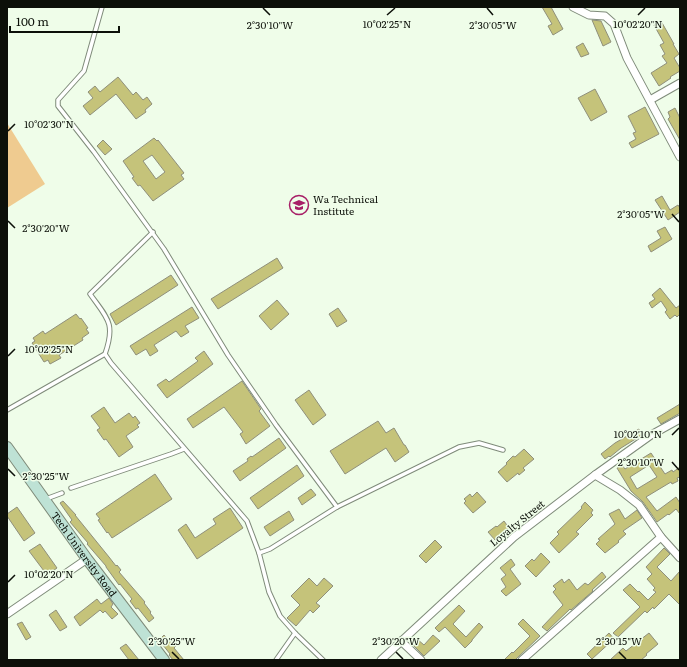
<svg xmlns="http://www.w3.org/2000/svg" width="687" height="667" font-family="Literata,serif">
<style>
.green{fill:#efcb90}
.building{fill:#c5c37a;stroke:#8f8f7b;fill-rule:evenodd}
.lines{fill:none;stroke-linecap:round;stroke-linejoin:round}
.lane-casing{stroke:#7f8b7a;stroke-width:5.5}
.street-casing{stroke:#7f8b7a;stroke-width:9}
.secondary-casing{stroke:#7f8b7a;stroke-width:12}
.lane{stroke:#fff;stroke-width:3.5}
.street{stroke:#fff;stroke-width:7}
.secondary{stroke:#bee2d5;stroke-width:10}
.ticks{fill:none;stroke:#0c1009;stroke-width:1.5}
.labels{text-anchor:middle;stroke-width:3;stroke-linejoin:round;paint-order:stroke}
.poi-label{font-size:10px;fill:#0c1009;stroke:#effde9;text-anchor:start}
.street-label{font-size:10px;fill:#0c1009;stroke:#effde9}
.ticks-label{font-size:10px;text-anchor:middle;fill:#0c1009;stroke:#effde9;stroke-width:3;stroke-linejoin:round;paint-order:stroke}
</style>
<rect width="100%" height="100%" fill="#effde9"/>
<polygon class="green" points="7,123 45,184 7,208"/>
<g class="building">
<polygon points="542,7 551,7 563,29 553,35 548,26 552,24"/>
<polygon points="592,20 601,21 611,42 603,46"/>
<polygon points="661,21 674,44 673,44 679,54 674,58 680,68 680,71 670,77 671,78 659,86 651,73 667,63 662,56 665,54 660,45 664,43 654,25"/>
<polygon points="583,43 589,54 581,57 576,47"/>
<polygon points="118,77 133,95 136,92 143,100 147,97 152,104 145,110 146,112 136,119 116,94 90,115 83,106 93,98 88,92 95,86 100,92"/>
<polygon points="595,89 607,112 591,121 578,98"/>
<polygon points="645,107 659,134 632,148 629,143 636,139 633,133 636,132 628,116"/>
<polygon points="675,108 680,118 680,140 668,119 670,117 668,112"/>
<path d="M154,138L157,141L158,140L184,173L181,175L184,179L153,201L140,185L138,186L132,178L134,177L123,161ZM152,155L165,172L156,179L143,161Z"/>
<polygon points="103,140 112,149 105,155 97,146"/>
<polygon points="662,196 670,210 678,205 680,208 680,212 668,220 655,200"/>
<polygon points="665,227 672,239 651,252 648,246 661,238 657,231"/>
<polygon points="277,258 283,268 218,309 211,299"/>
<polygon points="171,275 178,285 116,325 110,314"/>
<polygon points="660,288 676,308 680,305 680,314 677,317 675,315 670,319 665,312 667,310 661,301 652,308 649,303 655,299 652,295"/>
<polygon points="277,300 289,314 271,330 259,316"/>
<polygon points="192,307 199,318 185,326 189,332 181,337 176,331 154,345 158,351 150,356 146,349 136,355 130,346"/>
<polygon points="338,308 347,321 337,327 329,314"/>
<polygon points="76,314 80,319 81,318 88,328 86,329 89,333 82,338 83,340 59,355 61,358 50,364 48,360 44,362 32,343 35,341 33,338 43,331 45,334"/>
<polygon points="204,351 213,364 167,398 157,385 166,379 169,382 198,361 195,358"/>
<polygon points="242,381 261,409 259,411 270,426 246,444 240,434 243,432 224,407 193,428 187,419"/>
<polygon points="309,390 326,415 313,425 295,400"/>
<polygon points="680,404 680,413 661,424 657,418"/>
<polygon points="104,407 115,423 129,413 133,418 135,416 140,423 137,425 139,427 126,436 133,447 119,457 106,439 104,440 97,430 100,428 91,416"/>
<polygon points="378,421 386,433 394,428 404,445 405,445 409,452 395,462 386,448 345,474 330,451"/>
<polygon points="639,429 642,435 621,448 610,457 609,456 605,459 601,454 615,443"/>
<polygon points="279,438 286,448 240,481 233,471 248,461 247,459 251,456 252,457"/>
<polygon points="524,449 534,459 523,468 525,470 519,475 518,473 507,482 498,472 507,464 506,463 513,456 515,457"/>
<path d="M651,453L665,474L672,470L673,472L680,467V477L677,478L678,481L672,484L671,482L646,497L657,511L676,497L680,503V514L676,509L669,515L668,514L657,522L643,502L631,491L617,468L622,465L625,469ZM649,465L657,477L637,489L630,477Z"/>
<polygon points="297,465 304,476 258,509 250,498"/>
<polygon points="155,474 172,499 112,538 108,532 107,533 98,520 100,519 96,514"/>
<polygon points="311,489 316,495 302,505 298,498"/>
<polygon points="477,492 486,502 473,513 464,503 466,501 464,499 470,494 472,497"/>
<polygon points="63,501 76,515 75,515 79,520 109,557 116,566 117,565 121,570 119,572 145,602 144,603 151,612 150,613 154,618 149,622 138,608 136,609 130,601 132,599 120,584 119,585 106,567 106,566 87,544 88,543 70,522 72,520 60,503"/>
<polygon points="585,502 593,510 591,513 593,515 576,532 579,534 559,553 550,543 559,534 557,532 582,508 581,507"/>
<polygon points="17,507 35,533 24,541 7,516 7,514"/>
<polygon points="230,508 243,528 197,559 178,530 186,524 195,538 216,524 213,519"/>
<polygon points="619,509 625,519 637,510 642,518 623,531 626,534 618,541 619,542 605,553 596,544 600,540 598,539 615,524 609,514"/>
<polygon points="289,511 294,520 270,536 264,527"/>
<polygon points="504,521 509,528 495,540 488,532 496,526 497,527"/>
<polygon points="435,540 442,547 426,563 419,556"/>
<polygon points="40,544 57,568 47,575 29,551"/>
<polygon points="664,548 670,554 657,567 671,581 680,571 680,605 669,594 654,609 653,607 647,613 645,611 618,637 613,633 640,607 623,590 630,584 638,592 639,591 648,600 656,592 653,590 655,588 647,579 652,574 646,567"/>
<polygon points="541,553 550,562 536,577 525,566 532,559 534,561"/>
<polygon points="511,559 515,565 510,569 521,584 506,596 501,591 506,587 501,579 506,575 500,568"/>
<polygon points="602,572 606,577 592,590 593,591 571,610 570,609 547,631 542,627 563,605 553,592 556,589 553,586 562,579 564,583 569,579 577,590 585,583 588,585"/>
<polygon points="309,578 317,586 324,578 333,586 316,603 320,606 313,613 310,610 296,626 287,618 300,605 291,596"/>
<polygon points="109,598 113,604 111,607 118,614 112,619 105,611 103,613 100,610 80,626 74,617 97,599 101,604"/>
<polygon points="459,605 465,611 453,624 466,637 479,623 483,627 472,640 472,641 465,648 445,627 439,632 435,628"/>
<polygon points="56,610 67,627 60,631 49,615"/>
<polygon points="523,619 540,636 515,660 504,660 512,652 513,653 530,636 518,624"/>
<polygon points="22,622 31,637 26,640 17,624"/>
<polygon points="609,633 614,639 592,659 587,654"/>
<polygon points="649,633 658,644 646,654 647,655 641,660 610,660 623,648 626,651"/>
<polygon points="164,635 170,642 172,641 176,646 174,648 184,660 173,660 169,655 170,654 159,640"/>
<polygon points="433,635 440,641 424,656 412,644 417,639 424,645"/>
<polygon points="126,644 139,660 129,660 120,648"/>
</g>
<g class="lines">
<g class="lane-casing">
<g id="lane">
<polyline points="102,7 84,71 58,100 58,106 94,152 164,249 228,355 276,425 337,507 270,549 259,553"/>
<polyline points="105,354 111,363 247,521 259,553 269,592 280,616 295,633 323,660"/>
<path d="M7,410L105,354C116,323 107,318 90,294L153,232"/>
<polyline points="71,488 171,454 184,449"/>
<polyline points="46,499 62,493"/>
<polyline points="337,507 459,447 479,443 503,450"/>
<polyline points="276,660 295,633"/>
</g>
</g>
<g class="street-casing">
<g id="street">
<polyline points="573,7 589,15 605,16 614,24 627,58 680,157"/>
<polyline points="650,100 680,83"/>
<polyline points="595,475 620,490 639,505 661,537 680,558"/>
<polyline points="7,614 87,559"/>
<polyline points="401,641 421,660"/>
<polyline points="381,660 514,537 595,475 651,435 680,419"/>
<polyline points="522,660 661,537"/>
</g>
</g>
<g class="secondary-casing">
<g id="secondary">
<path id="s1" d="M7,447L87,559L164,660"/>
</g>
</g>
<use href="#lane" class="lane"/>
<use href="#street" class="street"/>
<use href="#secondary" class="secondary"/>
</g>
<path class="ticks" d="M263,8L270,15M487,8L493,15M387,15L395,8M638,15L645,8M8,131L15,124M672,214L679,222M8,221L15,228M8,356L15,349M672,435L679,428M672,462L679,470M8,469L15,476M8,582L15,575M172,652L179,659M396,652L403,659M619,652L626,659"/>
<defs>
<g id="school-ring" transform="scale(1)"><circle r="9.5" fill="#effde9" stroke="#a71e66" stroke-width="1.5"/><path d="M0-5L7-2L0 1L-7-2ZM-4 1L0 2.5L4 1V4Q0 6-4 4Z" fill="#a71e66"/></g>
</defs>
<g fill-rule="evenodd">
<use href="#school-ring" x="299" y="205"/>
</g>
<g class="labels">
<g class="poi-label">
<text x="313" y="203">Wa Technical<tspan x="313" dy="12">Institute</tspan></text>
</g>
<g class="street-label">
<text transform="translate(517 523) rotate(-39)" y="4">Loyalty Street</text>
<text dy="4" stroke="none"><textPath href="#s1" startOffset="132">Tech University Road</textPath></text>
</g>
</g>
<g class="ticks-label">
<text x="387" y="28">10°02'25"N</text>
<text x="638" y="28">10°02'20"N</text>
<text x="270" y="29">2°30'10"W</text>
<text x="493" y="29">2°30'05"W</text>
<text x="49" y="128">10°02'30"N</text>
<text x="641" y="218">2°30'05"W</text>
<text x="46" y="232">2°30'20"W</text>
<text x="49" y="353">10°02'25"N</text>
<text x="638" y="438">10°02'10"N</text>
<text x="641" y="466">2°30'10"W</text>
<text x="46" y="480">2°30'25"W</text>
<text x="49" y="578">10°02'20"N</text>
<text x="172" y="645">2°30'25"W</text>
<text x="396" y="645">2°30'20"W</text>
<text x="619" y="645">2°30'15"W</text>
</g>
<rect width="687" height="667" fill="none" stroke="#0c1009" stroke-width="16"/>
<path d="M10 26v6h109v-6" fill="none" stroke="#0c1009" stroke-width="2"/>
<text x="16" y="26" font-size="12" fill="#0c1009" stroke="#effde9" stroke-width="3" paint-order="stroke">100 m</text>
</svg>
